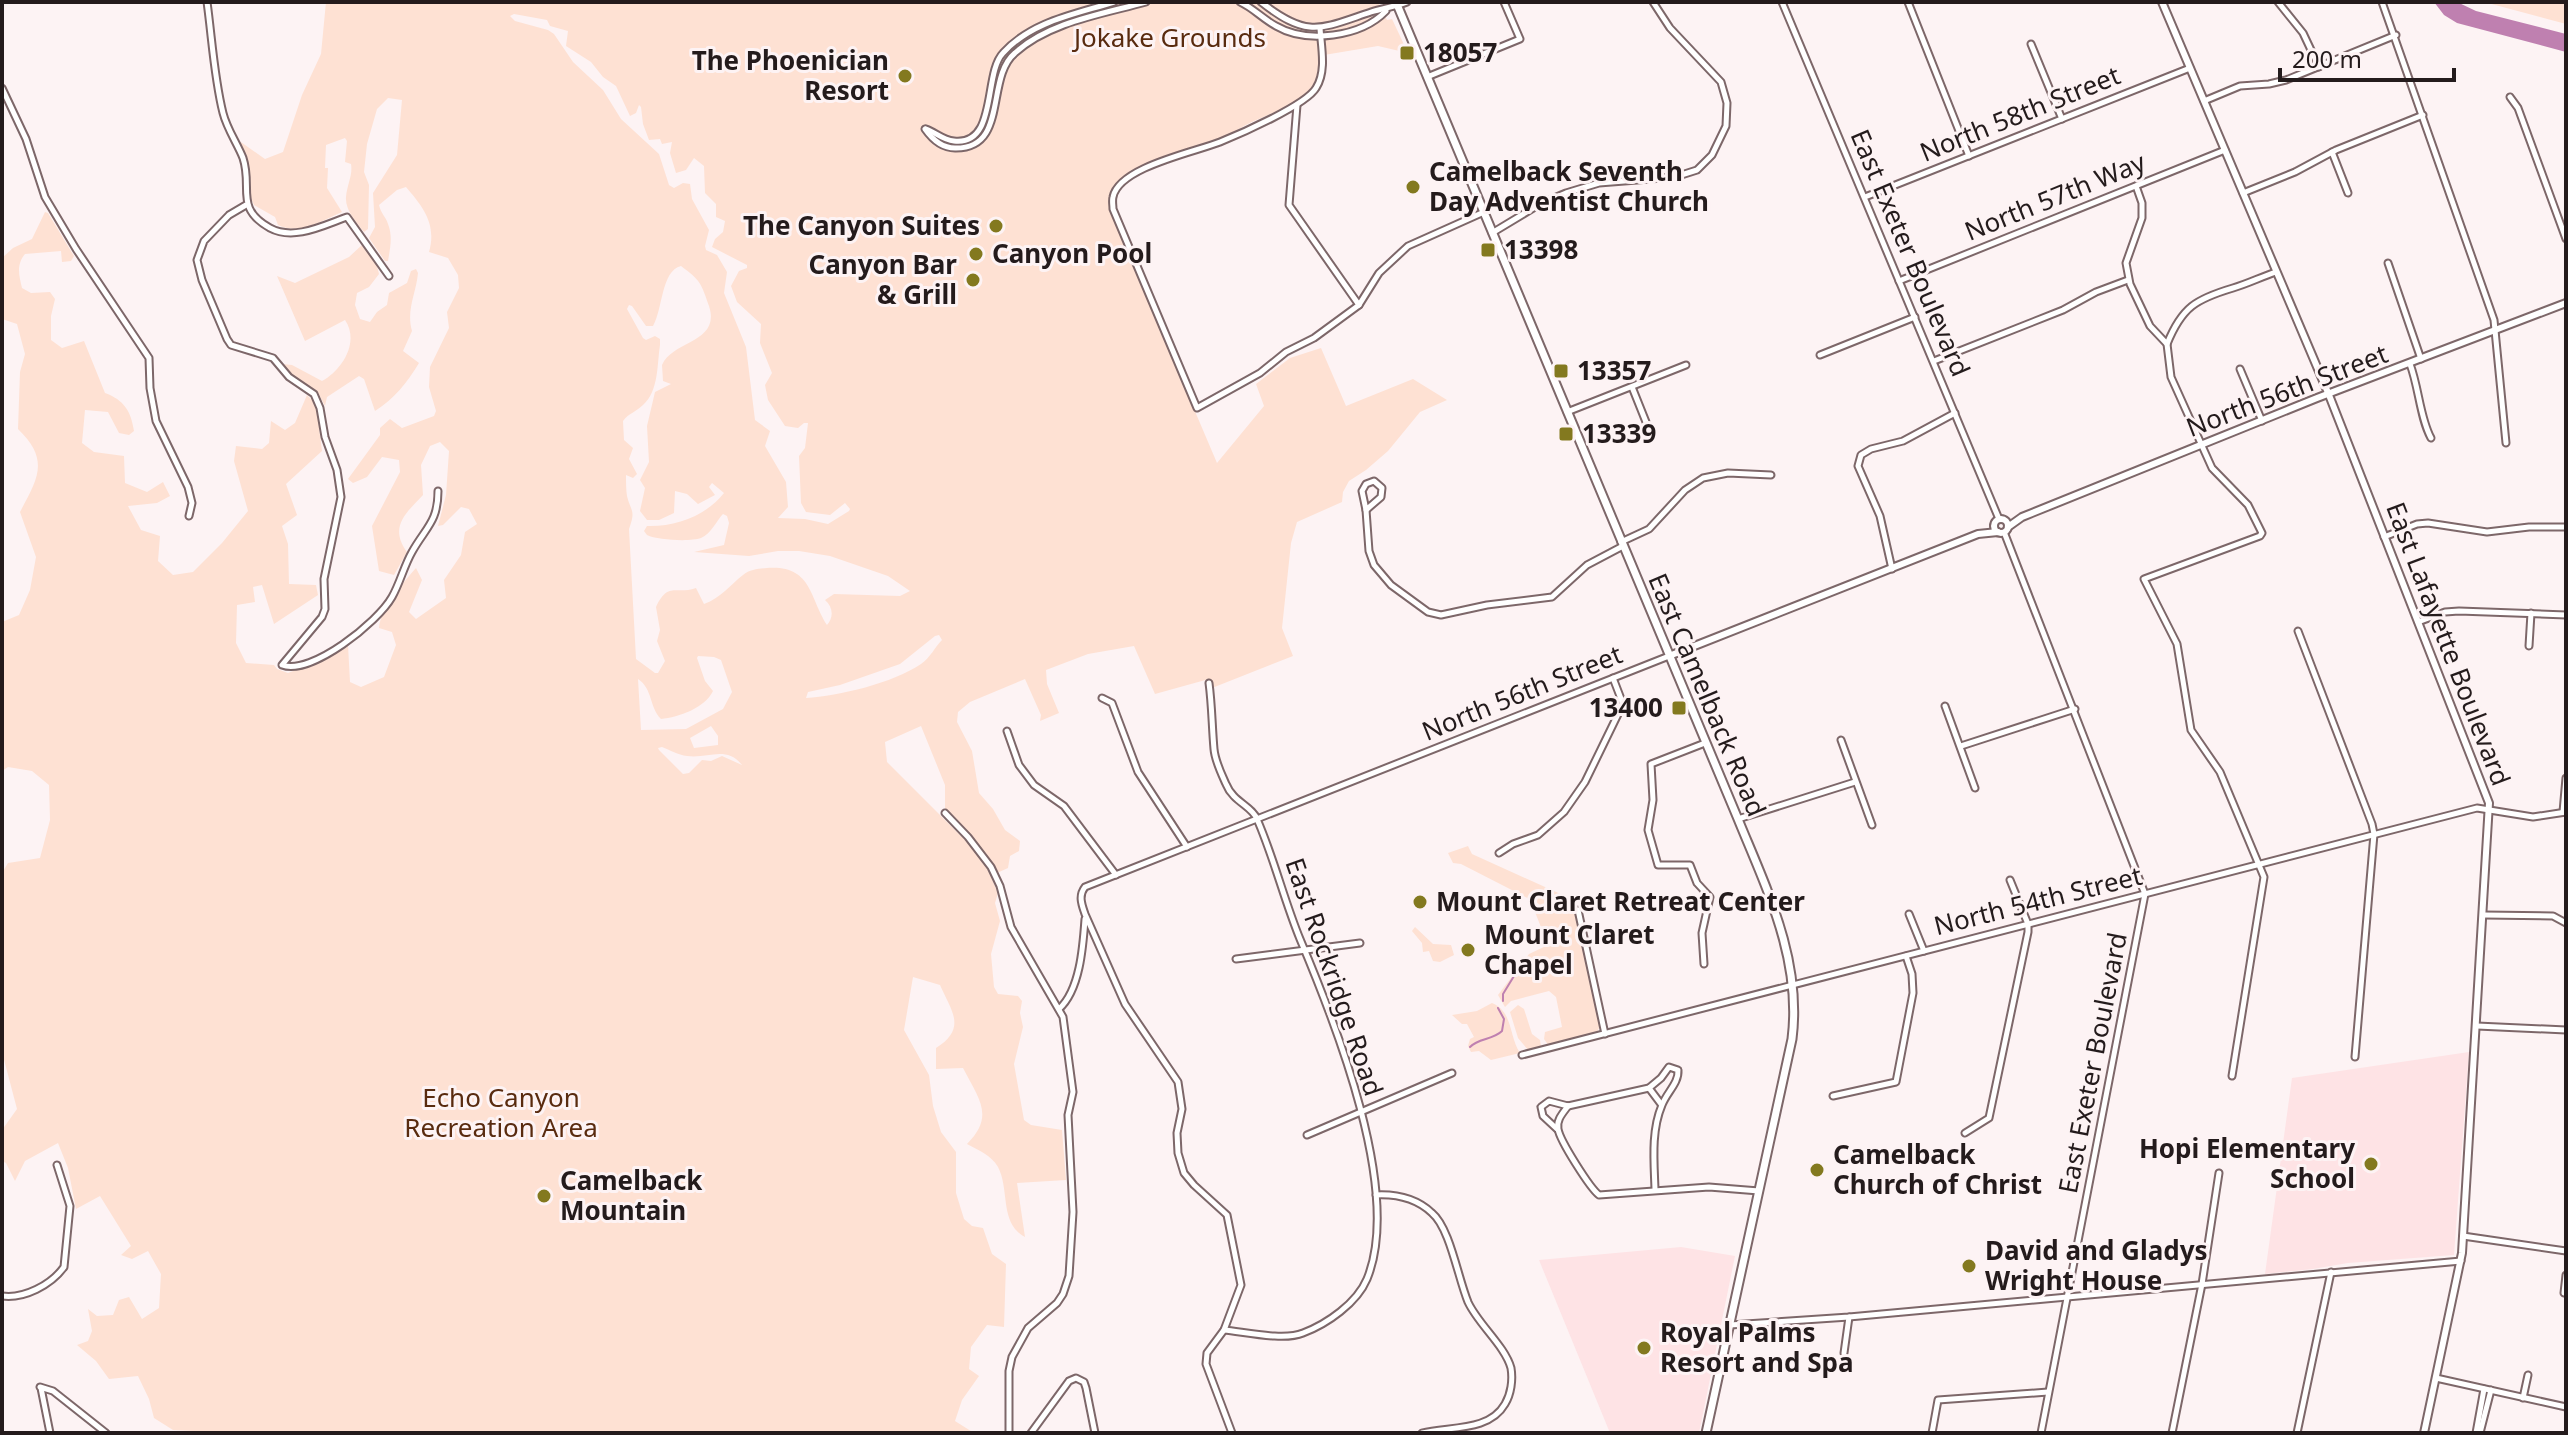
<svg xmlns="http://www.w3.org/2000/svg" width="2568" height="1435" font-family="'Noto Sans',sans-serif">
<style>
.built{fill:#fee3e5}
.green{fill:#fee1d3;fill-rule:evenodd}
.water{fill:#bf80b0}
.lines{fill:none;stroke-linecap:round;stroke-linejoin:round}
.stream{stroke:#bf80b0;stroke-width:2}
.minor-casing{stroke:#7d6769;stroke-width:9}
.tertiary-casing{stroke:#7d6769;stroke-width:10}
.secondary-casing{stroke:#7d6769;stroke-width:10}
.primary-casing{stroke:#7d6769;stroke-width:11}
.minor{stroke:#fff;stroke-width:5}
.tertiary{stroke:#fff;stroke-width:6}
.secondary{stroke:#fff;stroke-width:6}
.primary{stroke:#fff;stroke-width:7}
.poi-dot{fill:#83791f;stroke:#fdf3f4;stroke-width:3}
.labels{text-anchor:middle;stroke-width:6;stroke-linejoin:round;paint-order:stroke}
.park-label{font-size:26px;fill:#592b0f;stroke:#fdf3f4}
.poi-label{font-size:26px;font-weight:bold;fill:#241b1c;stroke:#fdf3f4;text-anchor:start}
.street-label{font-size:26px;fill:#241b1c;stroke:#fdf3f4}
</style>
<rect width="100%" height="100%" fill="#fdf3f4"/>
<g class="built">
<polygon points="2469,1052 2454,1255 2348,1263 2313,1269 2265,1274 2292,1078"/>
<polygon points="1681,1247 1735,1256 1699,1433 1610,1433 1539,1260"/>
</g>
<g class="green">
<path d="M326,2H1378L1387,20L1392,19L1408,53L1378,46L1318,56C1318,67 1319,77 1313,86C1300,106 1270,113 1250,123C1239,128 1229,136 1217,140C1184,151 1101,166 1111,214L1217,463L1264,406L1256,384L1290,358L1321,348L1346,406L1413,379L1447,400L1420,412L1388,451L1366,470L1349,481L1343,492L1342,502L1297,522L1291,543L1282,628L1293,656L1212,688L1209,679L1155,694L1134,646L1088,654L1046,670L1047,684L1059,713L1040,721L1041,715L1025,679L970,702L958,712L957,722L972,751L979,793L993,809L1005,830L1020,841L1019,851L1010,856L1008,868L997,873L974,841L945,809V785L921,726L885,742L887,762L969,844L985,864L998,893L995,903L1000,921L991,954L994,987L998,994L1018,996L1022,1001L1020,1013L1023,1027L1014,1064L1024,1120L1031,1125L1062,1130L1066,1180L1017,1183L1025,1237C999,1223 1010,1190 998,1167C991,1155 978,1150 967,1144C995,1116 979,1099 963,1068L936,1069V1048C967,1028 952,1012 940,985L913,977L904,1030L929,1075L933,1106L941,1132L956,1152V1193L964,1219L972,1226L983,1228L992,1254L1006,1264L1004,1327L987,1325L971,1347L969,1369L979,1376L962,1400L955,1421L974,1433H196L193,1431L173,1430L154,1418L149,1399L138,1376L109,1379L96,1361L77,1345L88,1341L92,1331L88,1309L97,1316L113,1315L119,1300L129,1297L142,1319L159,1308L161,1274L148,1251L132,1259L121,1255L131,1246L100,1196L76,1209L68,1168L58,1143L25,1161L15,1181L6,1163L2,1161V1130L17,1109L2,1052V873L8,863L40,858L50,820L49,785L32,771L8,767L2,771V622L19,615L30,590L36,557L20,512C38,478 50,460 18,429L20,372L25,354L17,324L2,319V258L13,248L32,239L45,212L48,213L74,256L71,261L62,262L61,251L25,254C16,265 19,275 22,288L31,293L50,292L55,299L51,316V340L62,348L84,341L105,393C124,400 131,411 134,431L129,435L119,433L108,412L85,410L82,443L94,452L124,456L125,483L147,492L163,482L170,496L157,503L128,506L141,530L160,536L158,561L173,575L193,572L222,543L248,511L234,461L236,446L262,449L269,443L271,421L285,430L295,423L307,395L316,404L322,451L286,484L297,515L282,526L288,544L289,584L316,585L318,595L274,624L262,585L253,587L255,602L237,605L236,643L246,663L274,665L277,669L288,673L324,659L348,645L350,682L361,687L384,677L396,645L392,632L379,628C381,607 402,584 416,568L422,580L409,612L416,619L446,598L444,580L461,555L465,532L477,524L469,509L461,507L443,525L438,526L446,495L449,451L440,442L430,446L421,465L423,495C405,514 389,527 407,552L394,575L379,571L372,526L400,472L399,460L382,457L367,477L353,483L348,479L380,435V428L390,419L402,428L434,416L436,411L429,387L430,367L449,328L447,312L459,288L458,275L448,258L429,252C437,224 423,207 406,187L397,190L379,205C381,214 386,217 388,224C393,236 390,249 388,261H385L369,238L375,227L373,193L397,155L402,100L388,98L377,109L367,144L364,172L369,185L368,229L364,232C356,222 345,210 346,197C347,185 353,175 351,164L345,162L347,141L345,138L326,145L325,168H328L327,188L342,212C323,220 299,236 278,225L275,217L254,205L250,196L249,165L238,140L265,159L283,152L302,95L321,54ZM514,14L547,20L550,26L568,31L566,46L591,62L603,77L616,86L630,116L636,113L639,105L641,107L643,124L649,140L660,139L662,144L672,142L670,153L676,173L686,170L694,158L704,166L705,193L716,204V217L725,221L723,232L715,239L712,247L747,265V268L739,271L731,286L737,302L761,324L760,343L772,373L765,385L768,400L785,426L798,428L804,423H808L805,448L799,456L801,503L806,512L830,515L845,503L850,509L849,511L828,524L805,519L778,518L788,507L786,482L765,446L770,431L755,420L746,347L724,293L727,272L717,255L706,250L705,246L709,230L692,199L690,184L683,183L674,188L669,185L659,154L621,119L603,90L573,62L554,34L548,30L515,21L510,16ZM681,266C701,281 701,283 709,306C721,343 673,340 662,365L663,381L671,384L655,392L647,426L649,462L640,480L645,488L640,511L647,520H659L674,513L675,491L687,494L698,504L715,495L709,487L712,483L724,493C706,516 675,527 647,526L644,531L647,535C657,540 690,542 701,538C711,534 717,520 723,514L727,516L729,523L724,545L694,552L749,556L778,551H799L830,556L888,576L910,591L900,596L834,594L825,600C833,607 834,617 827,625C809,597 812,565 767,568C759,569 750,569 743,575C730,585 721,598 704,604L696,588C676,595 668,581 656,607L660,630L657,641L665,661L658,673H655L636,659L629,529C636,510 631,512 627,496C626,490 626,482 626,475L633,478L637,474L629,459L633,448L624,440L623,421C629,413 636,412 643,405C659,391 657,364 660,345V339L655,336L646,340L643,338L627,309L629,305L632,306L646,326H653C663,309 661,271 681,266ZM939,635L942,640C935,647 930,658 921,664C893,683 839,696 806,698L808,692L840,685L900,664L935,636ZM698,656L714,657L721,660L732,692L723,709L686,729L641,730L638,679C653,689 649,707 661,719C679,717 705,708 713,691L705,681L697,658ZM711,726L718,736V745L694,748L690,738ZM662,747C670,750 678,755 687,756C708,759 726,745 742,765L722,756L711,761L702,760L689,773L683,774L659,750L658,748Z"/>
<polygon points="2484,2 2566,2 2566,24"/>
<path d="M362,245L377,266L379,274L369,287L357,293L355,305L360,319L370,322L377,312L387,305L389,293L407,283L411,271L416,269L418,273C416,294 406,310 412,331L403,351L419,363C407,383 394,399 375,411L364,379L359,376L327,397L325,406L318,393L292,376L282,364L292,365L322,381C342,370 360,342 345,320L305,341L277,276L295,283L349,257Z"/>
<polygon points="1468,846 1472,854 1565,896 1572,902 1600,1026 1597,1032 1549,1046 1544,1039 1545,1032 1562,1027 1556,997 1549,991 1511,1001 1505,1007 1498,995 1529,954 1548,945 1535,912 1539,904 1461,864 1453,863 1448,853"/>
<polygon points="1415,927 1433,944 1451,945 1454,955 1440,962 1433,961 1429,951 1423,952 1422,943 1412,931"/>
<path d="M1492,1003C1513,1011 1509,1037 1520,1053L1491,1060L1479,1051L1471,1052L1468,1046L1470,1039L1474,1037L1467,1024H1462L1452,1015L1477,1011Z"/>
<polygon points="1518,1005 1524,1009 1532,1034 1540,1040 1541,1047 1528,1050 1518,1038 1510,1012"/>
</g>
<polygon class="water" points="2434,2 2457,2 2476,11 2566,34 2566,52 2457,23 2444,15"/>
<g class="lines">
<g class="stream">
<polyline points="1503,1001 1503,994 1522,963"/>
<path d="M1470,1047C1478,1038 1493,1040 1502,1031L1504,1019L1498,1008"/>
</g>
<g class="minor-casing">
<g id="minor">
<path d="M207,2C212,38 214,77 223,113C227,129 237,143 243,158C253,188 234,208 270,228C294,241 324,225 347,217L389,276"/>
<path d="M1240,2C1253,8 1263,19 1276,26C1307,44 1361,37 1386,11"/>
<path d="M1261,2C1308,39 1320,29 1371,12C1383,8 1395,7 1407,2"/>
<polyline points="1782,2 1999,519"/>
<polyline points="1908,2 1969,156"/>
<polyline points="2278,2 2303,33 2319,67"/>
<polyline points="2382,2 2494,320 2506,443"/>
<path d="M1320,28C1321,46 1327,71 1316,88C1306,105 1240,134 1220,142C1195,152 1119,167 1113,197C1112,201 1113,205 1113,209L1197,408L1260,373L1286,352L1314,338L1359,305L1379,273L1408,246L1484,212"/>
<polyline points="2031,44 2062,119"/>
<polyline points="1427,77 1520,39 1504,2"/>
<polyline points="2,88 26,139 45,197 76,249 149,358 150,388 156,421 188,487 192,503 189,516"/>
<polyline points="2510,97 2518,108 2566,239"/>
<polyline points="2204,101 2240,86 2269,84 2286,80 2396,35"/>
<polyline points="1297,105 1289,205 1359,305"/>
<path d="M925,129C932,139 941,148 955,148C1009,149 985,78 1015,53C1049,22 1103,14 1146,2"/>
<path d="M926,129C935,132 943,140 954,141C998,146 983,74 1003,53C1032,21 1076,14 1114,2"/>
<polyline points="2332,152 2348,193"/>
<polyline points="2136,186 2142,203 2142,218 2126,263 2130,284 2150,326 2167,344 2171,377 2212,468 2248,505 2262,533 2260,536 2144,579 2177,644 2191,730 2220,772 2264,877 2232,1076"/>
<polyline points="2243,193 2295,172 2336,150 2423,115"/>
<polyline points="1865,197 2190,68"/>
<path d="M246,205L229,215L204,241L197,260L202,280L227,339L231,345L273,358L289,377L314,394L320,408L325,437L337,470L341,497L324,579L325,609L322,617L282,665C311,676 378,622 392,597C400,583 404,566 412,552C426,527 438,522 438,491"/>
<polyline points="1492,233 1540,204 1566,193 1599,183 1675,177 1697,170 1712,155 1726,126 1727,103 1721,82 1670,28 1653,2"/>
<polyline points="2388,263 2421,359"/>
<polyline points="1899,281 2225,150"/>
<path d="M2167,344C2182,307 2196,299 2233,288C2247,284 2261,277 2276,272"/>
<polyline points="1820,355 1915,317"/>
<polyline points="1934,361 2063,310 2096,292 2128,280"/>
<path d="M2410,364C2419,388 2420,418 2431,438"/>
<polyline points="2240,369 2262,421"/>
<polyline points="1632,387 1646,422"/>
<polyline points="1567,412 1686,365"/>
<polygon points="1374,481 1382,488 1381,497 1366,510 1362,491 1366,484"/>
<polyline points="1366,510 1369,551 1374,565 1391,585 1428,612 1441,615 1487,605 1552,597 1587,565 1623,546"/>
<polyline points="2004,532 2145,894 2041,1433"/>
<polyline points="2384,537 2417,524 2428,523 2487,532 2529,527 2566,527"/>
<polyline points="1621,542 1649,529 1685,490 1703,478 1728,473 1771,475"/>
<polyline points="1892,569 1880,516 1858,466 1861,455 1871,449 1903,441 1955,413"/>
<polyline points="2418,622 2445,612 2459,611 2566,615"/>
<polyline points="2298,631 2372,824 2374,834 2355,1057"/>
<polyline points="2529,646 2531,613"/>
<path d="M1209,683C1212,705 1212,727 1214,749C1215,761 1221,773 1226,784C1233,802 1252,806 1257,819C1274,858 1284,900 1300,939C1335,1022 1403,1192 1367,1279C1357,1303 1327,1324 1303,1333C1284,1341 1245,1332 1224,1330"/>
<polyline points="1102,698 1112,703 1138,772 1187,847"/>
<polyline points="1945,706 1975,788"/>
<polyline points="1007,731 1019,765 1034,785 1064,806 1116,875"/>
<polyline points="1841,740 1872,825"/>
<polyline points="1961,746 2075,709"/>
<polyline points="2563,812 2566,778"/>
<polyline points="945,813 968,837 991,867 1000,886 1011,927 1063,1017 1073,1092 1068,1115 1073,1212 1069,1276 1063,1294 1057,1303 1028,1328 1012,1357 1009,1371 1009,1433"/>
<polyline points="1738,819 1855,782"/>
<polyline points="1499,853 1513,844 1538,835 1564,812 1585,782 1623,704 1613,678"/>
<polyline points="1578,910 1605,1034"/>
<polyline points="1909,914 1924,951"/>
<polyline points="2484,915 2553,916 2566,923"/>
<polyline points="1236,959 1360,943"/>
<polyline points="1704,964 1702,933 1710,897 1697,883 1690,865 1658,865 1648,830 1653,800 1651,764 1705,743"/>
<path d="M1059,1009C1080,990 1083,947 1085,919"/>
<polyline points="2477,1026 2566,1030"/>
<polyline points="1522,1055 2477,808 2533,817 2566,812"/>
<polyline points="1649,1088 1661,1104"/>
<polyline points="1833,1096 1896,1082 1913,993 1912,974 1906,956"/>
<path d="M1568,1106C1563,1113 1556,1120 1558,1129C1560,1141 1590,1188 1599,1195L1709,1187L1759,1191"/>
<path d="M1568,1106L1649,1088L1661,1078L1669,1067L1678,1070C1679,1083 1667,1092 1662,1105C1651,1131 1654,1161 1655,1189"/>
<polyline points="1557,1129 1543,1116 1541,1107 1549,1101 1568,1106"/>
<polyline points="1965,1133 1989,1118 2028,932 2028,924 2010,880"/>
<polyline points="1307,1135 1452,1073"/>
<path d="M1376,1195C1396,1194 1416,1198 1432,1213C1450,1228 1458,1278 1468,1302C1478,1324 1505,1346 1511,1368C1513,1380 1511,1394 1505,1404C1489,1432 1449,1426 1422,1433"/>
<polyline points="2463,1236 2566,1251"/>
<polyline points="2566,1275 2564,1293 2566,1293"/>
<path d="M2,1296C24,1299 51,1285 64,1267L70,1206L57,1165"/>
<polyline points="1730,1325 1849,1317 2461,1261"/>
<polyline points="1844,1353 1849,1317"/>
<polyline points="2436,1378 2566,1407"/>
<polyline points="40,1387 53,1391 106,1433"/>
<polyline points="41,1388 50,1433"/>
<polyline points="2523,1398 2528,1375"/>
<polyline points="1031,1433 1069,1381 1076,1378 1084,1382 1086,1388 1095,1433"/>
<path d="M1232,1433L1206,1364L1207,1353L1224,1330L1241,1285L1227,1215L1194,1185L1184,1173L1178,1153L1177,1133L1182,1109L1178,1082L1125,1004L1085,914C1082,905 1078,896 1085,887L1669,656"/>
<polyline points="1932,1433 1938,1400 2048,1392"/>
<polyline points="2172,1433 2202,1284 2219,1173"/>
<polyline points="2297,1433 2331,1272"/>
<polyline points="2476,1433 2484,1389"/>
<polyline points="2480,1433 2491,1390"/>
</g>
</g>
<g class="tertiary-casing">
<polyline id="tertiary" points="2162,2 2329,395 2489,803 2462,1253 2424,1433"/>
</g>
<g class="secondary-casing">
<g id="secondary">
<circle cx="2001" cy="526" r="7"/>
<polyline points="2008,527 2022,517 2317,398 2566,303"/>
<polyline points="1669,656 1978,534 1998,532"/>
</g>
</g>
<g class="primary-casing">
<path id="primary" d="M1396,2L1738,819C1767,890 1802,960 1792,1039L1706,1433"/>
</g>
<use href="#minor" class="minor"/>
<use href="#tertiary" class="tertiary"/>
<use href="#secondary" class="secondary"/>
<use href="#primary" class="primary"/>
</g>
<g class="poi-dot">
<rect x="1399" y="45" width="16" height="16" rx="4"/>
<circle cx="905" cy="76" r="8"/>
<circle cx="1413" cy="187" r="8"/>
<circle cx="996" cy="226" r="8"/>
<rect x="1480" y="242" width="16" height="16" rx="4"/>
<circle cx="976" cy="254" r="8"/>
<circle cx="973" cy="280" r="8"/>
<rect x="1553" y="363" width="16" height="16" rx="4"/>
<rect x="1558" y="426" width="16" height="16" rx="4"/>
<rect x="1671" y="700" width="16" height="16" rx="4"/>
<circle cx="1420" cy="902" r="8"/>
<circle cx="1468" cy="950" r="8"/>
<circle cx="2371" cy="1164" r="8"/>
<circle cx="1817" cy="1170" r="8"/>
<circle cx="544" cy="1196" r="8"/>
<circle cx="1969" cy="1266" r="8"/>
<circle cx="1644" cy="1348" r="8"/>
</g>
<g class="labels">
<g class="park-label">
<text x="1170" y="47">Jokake Grounds</text>
<text x="501" y="1107">Echo Canyon<tspan x="501" dy="30">Recreation Area</tspan></text>
</g>
<g class="poi-label">
<text x="1423" y="62">18057</text>
<text x="889" y="70" text-anchor="end">The Phoenician<tspan x="889" dy="30">Resort</tspan></text>
<text x="1429" y="181">Camelback Seventh<tspan x="1429" dy="30">Day Adventist Church</tspan></text>
<text x="980" y="235" text-anchor="end">The Canyon Suites</text>
<text x="1504" y="259">13398</text>
<text x="992" y="263">Canyon Pool</text>
<text x="957" y="274" text-anchor="end">Canyon Bar<tspan x="957" dy="30">&amp; Grill</tspan></text>
<text x="1577" y="380">13357</text>
<text x="1582" y="443">13339</text>
<text x="1663" y="717" text-anchor="end">13400</text>
<text x="1436" y="911">Mount Claret Retreat Center</text>
<text x="1484" y="944">Mount Claret<tspan x="1484" dy="30">Chapel</tspan></text>
<text x="2355" y="1158" text-anchor="end">Hopi Elementary<tspan x="2355" dy="30">School</tspan></text>
<text x="1833" y="1164">Camelback<tspan x="1833" dy="30">Church of Christ</tspan></text>
<text x="560" y="1190">Camelback<tspan x="560" dy="30">Mountain</tspan></text>
<text x="1985" y="1260">David and Gladys<tspan x="1985" dy="30">Wright House</tspan></text>
<text x="1660" y="1342">Royal Palms<tspan x="1660" dy="30">Resort and Spa</tspan></text>
</g>
<g class="street-label">
<text transform="translate(2020 114) rotate(-22)" y="9">North 58th Street</text>
<text transform="translate(2055 197) rotate(-22)" y="9">North 57th Way</text>
<text transform="translate(1910 253) rotate(67)" y="9">East Exeter Boulevard</text>
<text transform="translate(2287 391) rotate(-21)" y="9">North 56th Street</text>
<text transform="translate(2448 644) rotate(69)" y="9">East Lafayette Boulevard</text>
<text transform="translate(1522 693) rotate(-22)" y="9">North 56th Street</text>
<text transform="translate(1707 695) rotate(67)" y="9">East Camelback Road</text>
<text transform="translate(2038 901) rotate(-14)" y="9">North 54th Street</text>
<text transform="translate(1334 977) rotate(71)" y="9">East Rockridge Road</text>
<text transform="translate(2093 1063) rotate(-79)" y="9">East Exeter Boulevard</text>
</g>
</g>
<rect width="2568" height="1435" fill="none" stroke="#241b1c" stroke-width="8"/>
<path d="M2280 68v12h174v-12" fill="none" stroke="#241b1c" stroke-width="4"/>
<text x="2292" y="68" font-size="24" fill="#241b1c" stroke="#fdf3f4" stroke-width="6" paint-order="stroke">200 m</text>
</svg>
